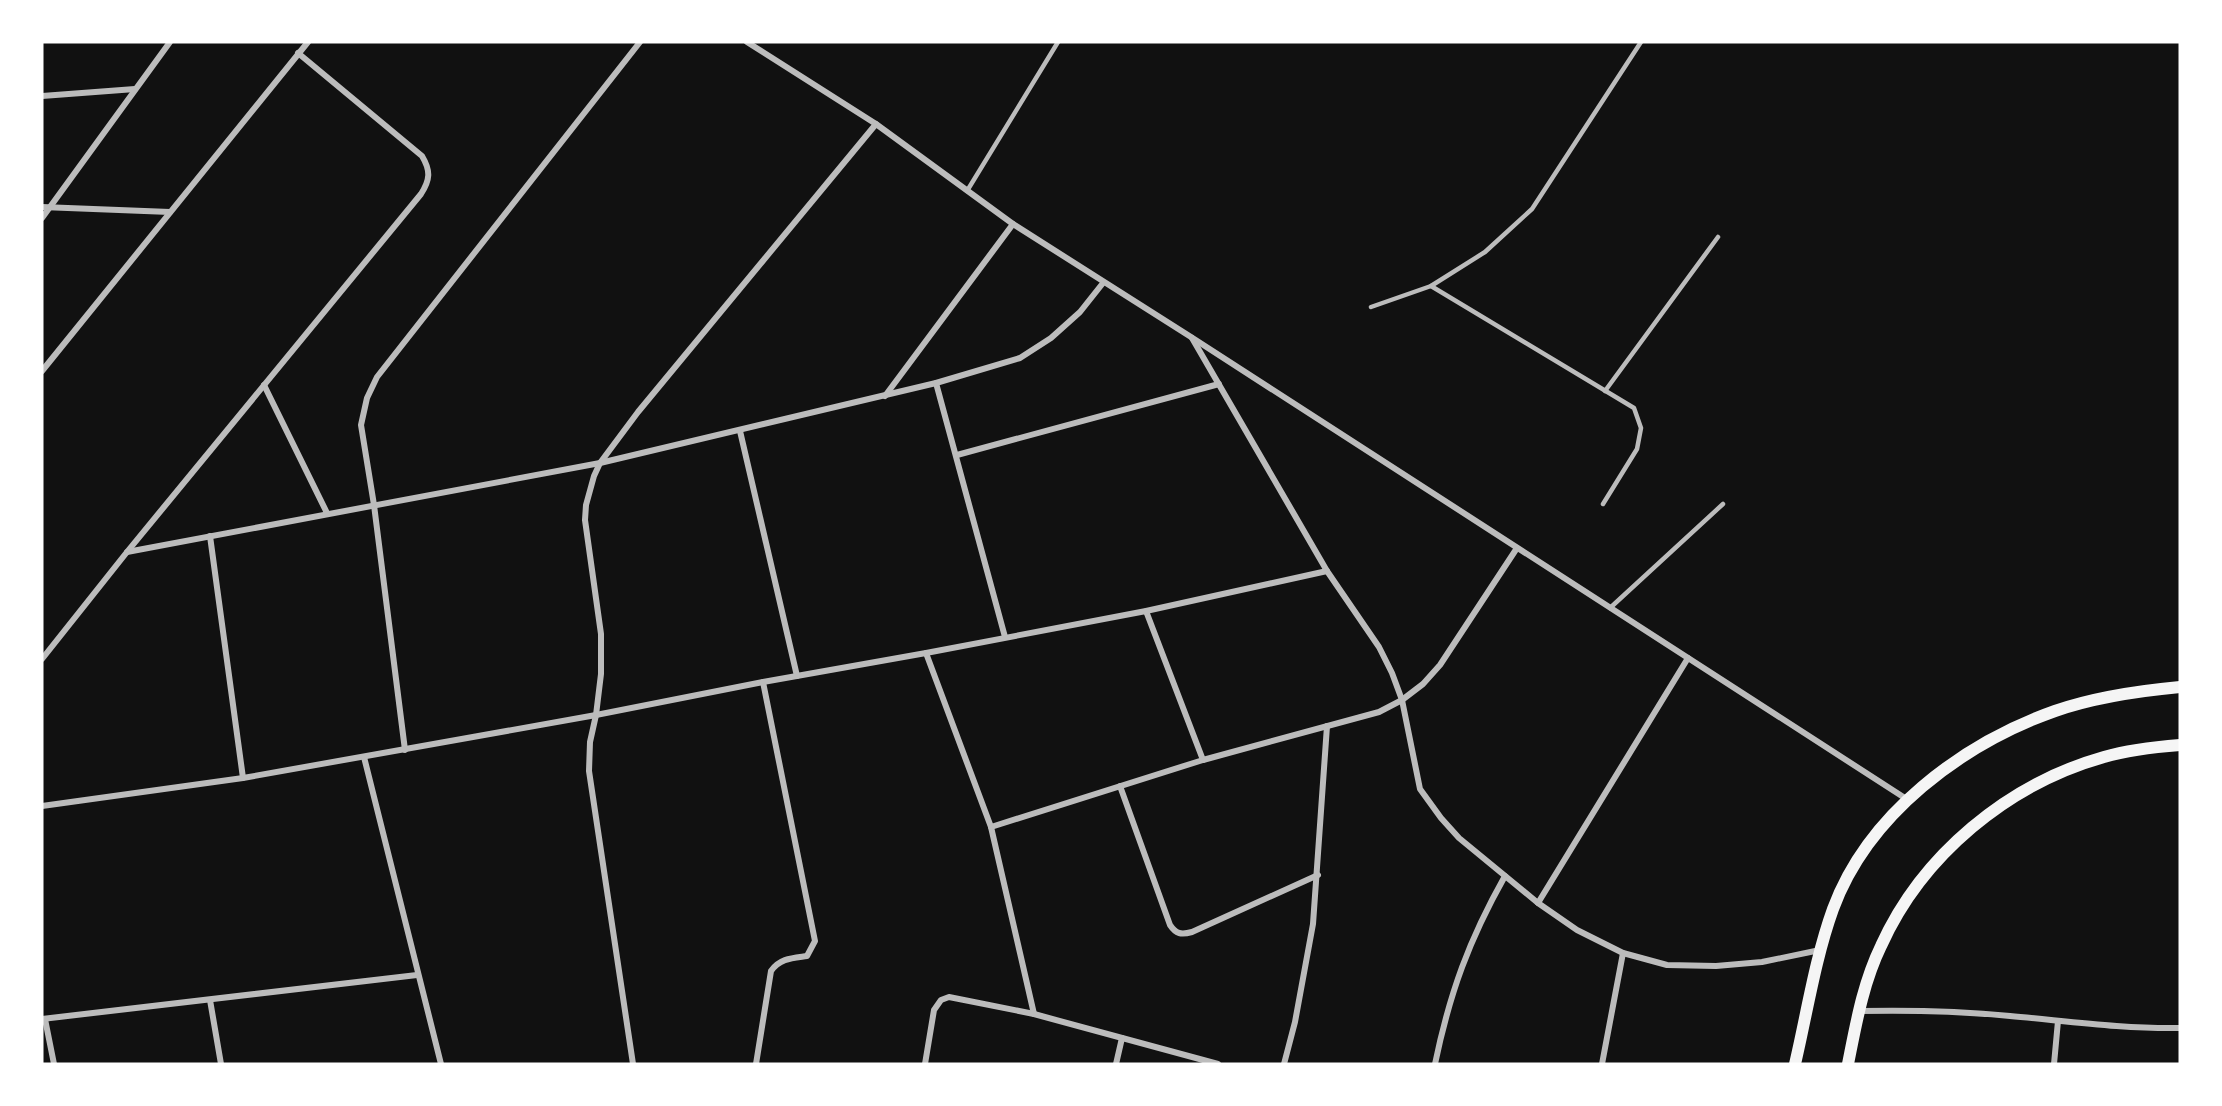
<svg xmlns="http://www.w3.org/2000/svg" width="2222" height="1106" font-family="Commissioner,sans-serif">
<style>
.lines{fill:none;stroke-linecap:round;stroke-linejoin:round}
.service{stroke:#bcbcbc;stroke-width:4.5}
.minor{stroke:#bcbcbc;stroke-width:6}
.secondary{stroke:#f5f5f5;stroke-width:12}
</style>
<rect width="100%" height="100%" fill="#111"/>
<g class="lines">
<g class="service">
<polyline points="967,191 1058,42"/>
<polyline points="1431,286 1634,408 1641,428 1637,449 1603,504"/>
<polyline points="1371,307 1431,286 1485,252 1532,209 1641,42"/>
<polyline points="1605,391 1718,237"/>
<polyline points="1610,608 1723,504"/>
</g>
<g class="minor">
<polyline points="747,42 876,124 1013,224 1191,337 1908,800"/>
<polyline points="42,96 135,89"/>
<polyline points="42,207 170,212"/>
<polyline points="42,218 170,42"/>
<polyline points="1192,338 1327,571 1379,647 1392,673 1402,700 1420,789 1441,818 1459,838 1538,903 1577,930 1623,953 1667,965 1716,966 1762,962 1820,950"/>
<polyline points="42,371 308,42"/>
<polyline points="936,383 1005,637"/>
<polyline points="264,385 327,513"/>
<polyline points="885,396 1013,224"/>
<polyline points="740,431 797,676"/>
<polyline points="957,455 1219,384"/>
<polyline points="210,536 243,778"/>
<polyline points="127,552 600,463 936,383 1020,358 1051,338 1080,312 1103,283"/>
<polyline points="1146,611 1203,760"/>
<polyline points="926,653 991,827 1034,1014"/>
<path d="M42,659L127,552L421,194C430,180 431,171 422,156L298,53"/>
<polyline points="405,750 374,505 361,425 367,398 377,377 640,42"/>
<polyline points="364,757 441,1064"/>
<path d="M1120,786L1170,925C1176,934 1181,935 1192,932L1318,875"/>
<polyline points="42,806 243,778 596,715 763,682 926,653 1146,611 1327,571"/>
<polyline points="991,827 1203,760 1379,712 1402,700 1423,684 1440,665 1517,548"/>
<polyline points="1538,903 1688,658"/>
<polyline points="210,1000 221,1064"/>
<path d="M1859,1011C1909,1010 1960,1011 2010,1016C2067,1021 2123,1029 2180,1028"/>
<polyline points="42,1019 417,975"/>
<polyline points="45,1019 54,1064"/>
<polyline points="633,1064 589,771 590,742 596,715 601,674 601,634 585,520 586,505 594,476 600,463 638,412 876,124"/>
<path d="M756,1064L771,971C780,958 793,958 807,956L815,941L763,682"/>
<polyline points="925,1064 934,1010 941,1000 949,997 1034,1014 1218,1064"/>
<polyline points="1116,1064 1122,1038"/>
<polyline points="1284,1064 1295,1022 1313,924 1327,726"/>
<path d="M1435,1064C1450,992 1469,940 1505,876"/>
<polyline points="1602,1064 1623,953"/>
<polyline points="2054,1064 2058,1021"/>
</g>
<g class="secondary">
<path d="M1795,1064C1807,1013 1815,959 1833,909C1868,814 1962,744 2055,711C2095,697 2137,691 2180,687"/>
<path d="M1848,1064C1856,1024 1863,983 1881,946C1922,855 2008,784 2104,757C2128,750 2154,747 2180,745"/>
</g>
</g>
<rect width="2222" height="1106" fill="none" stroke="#ffffff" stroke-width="87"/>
</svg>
